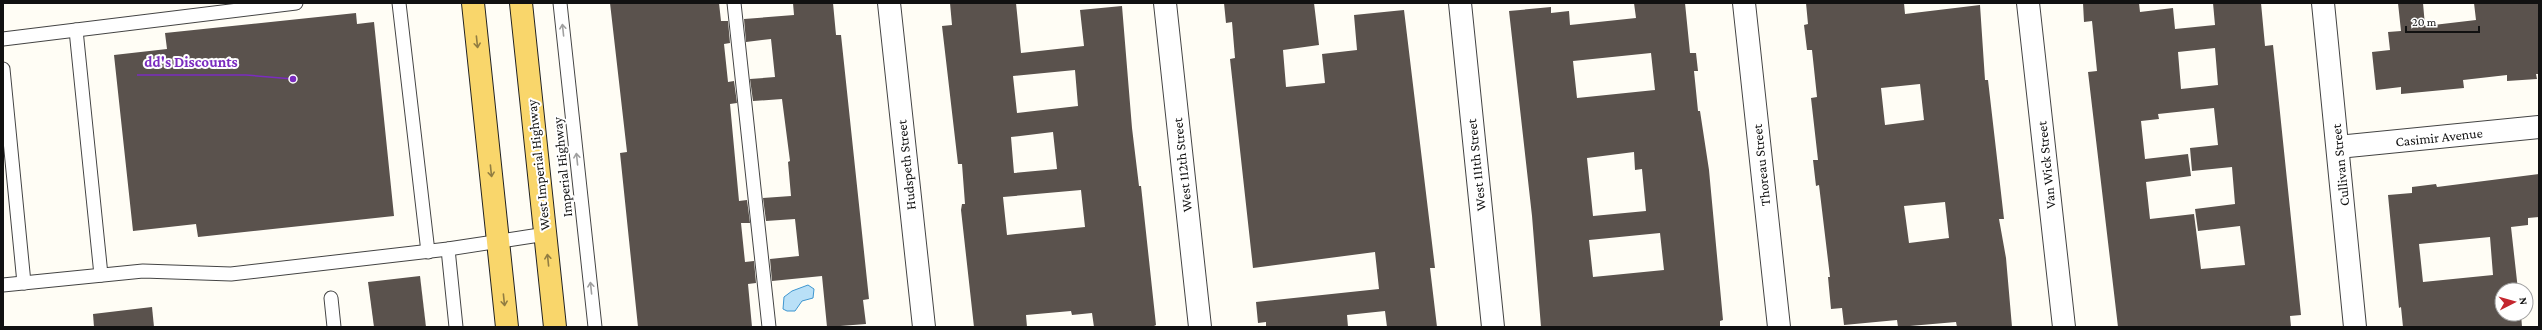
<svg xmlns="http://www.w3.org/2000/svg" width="2542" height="330" font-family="'Crimson Pro',serif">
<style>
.water{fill:#b9e0f7;stroke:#3f96cf}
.building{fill:#5a524d;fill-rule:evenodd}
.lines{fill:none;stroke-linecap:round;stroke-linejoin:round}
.service-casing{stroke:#444;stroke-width:15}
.minor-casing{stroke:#444;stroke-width:24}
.primary-casing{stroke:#222;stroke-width:24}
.service{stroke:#fff;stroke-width:13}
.minor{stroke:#fff;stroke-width:22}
.primary{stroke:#f9d66b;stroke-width:22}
.oneway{stroke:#a0a0a0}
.oneway2{stroke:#917d42}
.labels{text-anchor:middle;stroke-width:4;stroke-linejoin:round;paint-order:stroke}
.street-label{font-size:14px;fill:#111;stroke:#fff}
.leader{fill:none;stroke:#7b2cbf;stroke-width:1.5}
.callout-dot{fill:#7b2cbf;stroke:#fff;stroke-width:1.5}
.callout-label{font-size:15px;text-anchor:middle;font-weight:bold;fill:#7b2cbf;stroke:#fff;stroke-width:4;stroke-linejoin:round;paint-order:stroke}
</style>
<rect width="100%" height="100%" fill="#fffdf5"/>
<polygon class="water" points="808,285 814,289 813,298 802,301 795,311 787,311 783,309 784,297 792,291"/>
<g class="building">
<polygon points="610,3 719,3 721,21 728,21 730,43 724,44 728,82 734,81 737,103 730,104 739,201 747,200 750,223 741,223 745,262 754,261 756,283 748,284 752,327 638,327 620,153 627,152"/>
<polygon points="793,3 833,3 836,35 841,35 869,299 863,300 866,324 827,327 822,276 772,281 770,259 799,256 795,219 766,221 763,198 791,196 788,162 790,161 782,99 753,101 750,79 775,77 771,39 746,42 744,19 794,15"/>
<path d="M950,3H1016L1021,53L1084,46L1080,10L1122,6L1132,128L1139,186H1141L1156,325L1152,327H1094L1092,313L1072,315L1071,311L1026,315L1027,327H974L961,210L962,204H965L962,164H958L942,26L952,25ZM1075,70L1078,106L1017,113L1013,76ZM1053,132L1057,169L1014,173L1011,137ZM1081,190L1085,227L1007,235L1003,197Z"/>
<polygon points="1224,3 1314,3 1319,45 1283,50 1286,87 1325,83 1322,54 1357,50 1354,15 1404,10 1435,268 1430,268 1437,327 1387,327 1385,311 1347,315 1348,327 1266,327 1266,322 1258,323 1256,302 1379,289 1375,252 1253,268 1230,59 1235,58 1232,22 1226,23"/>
<path d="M1634,3H1685L1690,53H1696L1698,71H1694L1698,111H1700L1709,170L1723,320L1720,321V327H1541L1532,216L1509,11L1551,7V13L1569,11L1570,25L1636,18ZM1651,53L1655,90L1577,98L1573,61ZM1634,152L1635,170L1642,169L1646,211L1593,216L1587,158ZM1660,233L1664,270L1593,277L1589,240Z"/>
<path d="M1806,3H1904L1905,14L1980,5L1985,80H1988L2004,219H1999L2006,258L2012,327H1957L1956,322L1898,327L1897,320L1844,325L1842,308L1831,309L1828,277H1830L1819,185L1816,186L1813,160H1818L1811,98L1817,97L1812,50H1807L1804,25L1808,24ZM1920,84L1924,120L1885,125L1881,88ZM1945,202L1949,238L1909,243L1904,206Z"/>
<path d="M2083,3H2139L2140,12L2173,8L2175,29L2215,25L2213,3H2261L2265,46L2273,45L2301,315L2290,316L2291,327H2118L2088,72L2097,71L2092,21L2084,22ZM2215,48L2218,85L2181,89L2178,52ZM2214,108L2218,145L2190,148L2192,171L2232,167L2235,204L2195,209L2198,231L2240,226L2245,265L2201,269L2194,214L2150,219L2146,182L2191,176L2188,154L2145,159L2141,121L2159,119L2158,114Z"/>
<polygon points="2398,3 2423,3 2425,26 2476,20 2474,3 2539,3 2539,74 2536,74 2537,79 2507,81 2507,75 2463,80 2464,88 2401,94 2401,87 2376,90 2372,52 2390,50 2388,32 2401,31"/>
<polygon points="356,13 357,24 374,22 394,216 198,237 196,224 133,231 114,55 167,49 165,33"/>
<path d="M2539,174V217L2528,218V225L2511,227L2518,290H2502V314H2521L2522,327H2403L2401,307L2399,308L2388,195L2412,193V187L2436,184L2437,187ZM2490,237L2493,275L2423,282L2419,244Z"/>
<polygon points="420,276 426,327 374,327 368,282"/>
<polygon points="152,307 154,327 94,327 93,314"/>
</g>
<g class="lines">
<g class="service-casing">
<g id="service">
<polyline points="399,3 428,252"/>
<polyline points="560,3 595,327"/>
<polyline points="734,3 769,327"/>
<polyline points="76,30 101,275"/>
<polyline points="3,39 296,3"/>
<polyline points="3,69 24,283"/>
<polyline points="448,249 456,327"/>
<polyline points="3,285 143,271 231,274 448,249 546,234"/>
<polyline points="331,298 334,327"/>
</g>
</g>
<g class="minor-casing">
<g id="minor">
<polyline points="889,3 924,327"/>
<polyline points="1165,3 1200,327"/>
<polyline points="1460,3 1493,327"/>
<polyline points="1744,3 1779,327"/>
<polyline points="2028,3 2064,327"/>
<polyline points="2323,3 2355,327"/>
<polyline points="2338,147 2539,127"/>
</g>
</g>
<g class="primary-casing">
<g id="primary">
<polyline points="473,3 507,327"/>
<polyline points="521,3 555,327"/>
</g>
</g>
<use href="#service" class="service"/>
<use href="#minor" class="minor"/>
<use href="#primary" class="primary"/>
</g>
<defs><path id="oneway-shaft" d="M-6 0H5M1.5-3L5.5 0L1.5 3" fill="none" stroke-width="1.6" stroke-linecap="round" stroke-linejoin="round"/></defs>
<g class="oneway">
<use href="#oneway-shaft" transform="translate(563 30) rotate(-96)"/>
<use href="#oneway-shaft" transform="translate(577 159) rotate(-96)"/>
<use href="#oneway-shaft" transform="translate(591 288) rotate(-96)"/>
</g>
<g class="oneway2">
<use href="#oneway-shaft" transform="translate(477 42) rotate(84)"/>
<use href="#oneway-shaft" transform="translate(491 171) rotate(84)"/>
<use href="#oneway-shaft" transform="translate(548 260) rotate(-96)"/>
<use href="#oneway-shaft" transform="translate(504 300) rotate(84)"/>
</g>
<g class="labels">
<g class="street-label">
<text transform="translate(2439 137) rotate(-6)" y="5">Casimir Avenue</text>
<text transform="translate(538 165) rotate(-96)" y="5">West Imperial Highway</text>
<text transform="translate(906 165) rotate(-96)" y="5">Hudspeth Street</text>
<text transform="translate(1182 165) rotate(-96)" y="5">West 112th Street</text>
<text transform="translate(1476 165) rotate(-96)" y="5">West 111th Street</text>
<text transform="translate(1761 165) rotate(-96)" y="5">Thoreau Street</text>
<text transform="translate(2046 165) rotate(-96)" y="5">Van Wick Street</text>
<text transform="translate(2340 165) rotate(-96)" y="5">Cullivan Street</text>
<text transform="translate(562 167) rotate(-96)" y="5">Imperial Highway</text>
</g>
</g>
<path class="leader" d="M293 79L246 75H137"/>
<circle class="callout-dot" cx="293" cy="79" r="4"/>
<g class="callout-label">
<text x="191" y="67">dd's Discounts</text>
</g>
<rect width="2542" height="330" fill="none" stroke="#111111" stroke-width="8"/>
<g transform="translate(2514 302) rotate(84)"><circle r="19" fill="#ffffff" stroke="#a0a0a0"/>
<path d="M0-3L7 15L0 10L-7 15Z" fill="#c4262e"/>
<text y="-6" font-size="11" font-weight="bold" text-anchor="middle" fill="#111111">N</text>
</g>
<path d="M2406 26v6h73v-6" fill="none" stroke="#111111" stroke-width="2"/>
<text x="2412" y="26" font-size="12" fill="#111111" stroke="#ffffff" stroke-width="3" paint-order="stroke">20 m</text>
</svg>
